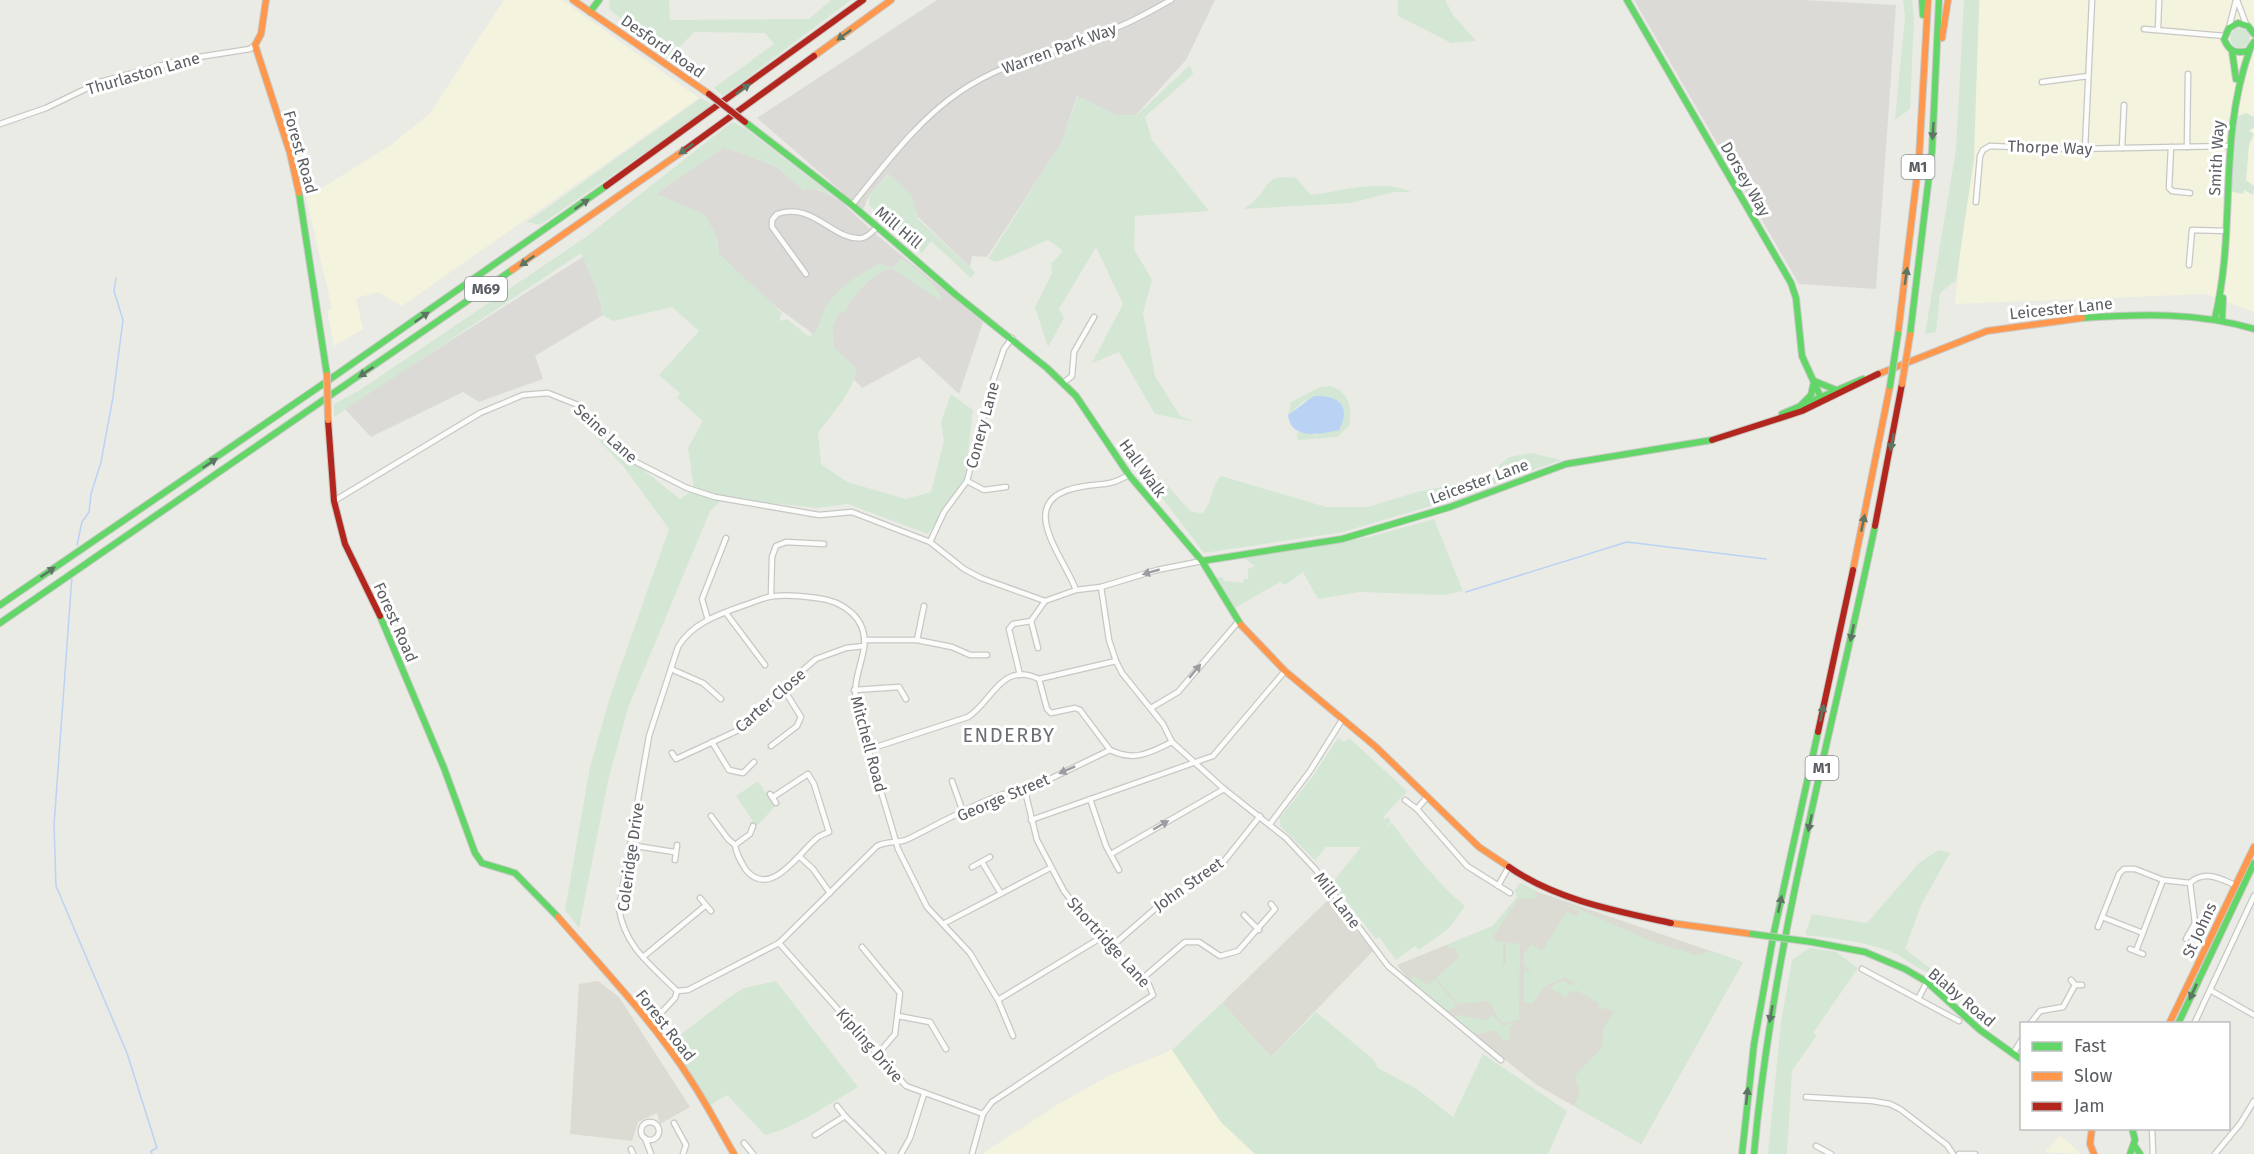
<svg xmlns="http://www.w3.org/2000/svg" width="2254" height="1154" font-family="'Fira Sans',sans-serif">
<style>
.commercial{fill:#f4f3de}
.industrial{fill:#dbdad6}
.education{fill:#dbdbd3}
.green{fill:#d3e7d4}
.water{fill:#bad3f5}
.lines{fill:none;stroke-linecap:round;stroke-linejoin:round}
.stream{stroke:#bad3f5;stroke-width:1.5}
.street-casing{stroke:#c7c8c6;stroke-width:7}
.fast-casing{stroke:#c8c8c7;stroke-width:8}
.slow-casing{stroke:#c8c8c7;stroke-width:8}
.jam-casing{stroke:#c8c8c7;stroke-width:8}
.street{stroke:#fcfcfb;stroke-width:4.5}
.fast{stroke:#63d668;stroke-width:6}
.slow{stroke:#ff974d;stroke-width:6}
.jam{stroke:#b3261e;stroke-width:6}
.fast-bridge-casing{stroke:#c8c8c7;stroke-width:8;stroke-linecap:butt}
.slow-bridge-casing{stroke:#c8c8c7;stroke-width:8;stroke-linecap:butt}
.jam-bridge-casing{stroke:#c8c8c7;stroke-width:8;stroke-linecap:butt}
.fast-bridge{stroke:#63d668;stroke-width:6}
.slow-bridge{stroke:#ff974d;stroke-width:6}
.jam-bridge{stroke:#b3261e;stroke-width:6}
.oneway{fill:#5d7664}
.oneway2{fill:#9b9da0}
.labels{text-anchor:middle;stroke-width:6;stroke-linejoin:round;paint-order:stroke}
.shield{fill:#fff;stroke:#8c8e92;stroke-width:1.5}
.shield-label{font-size:15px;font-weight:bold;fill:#5b5e63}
.street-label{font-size:16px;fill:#5b5e63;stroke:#fff}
.quarter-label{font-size:20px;letter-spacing:1.5px;fill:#6c7075;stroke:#fff}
</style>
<rect width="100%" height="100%" fill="#ebebe5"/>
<g class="commercial">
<polygon points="504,0 562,0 699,98 402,306 378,292 356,298 363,329 334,346 327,310 332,308 306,198 391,145 430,113"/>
<polygon points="1980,0 2254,0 2254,312 2205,294 1955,304 1974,118"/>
<polygon points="1172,1050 1221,1122 1255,1154 982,1154 1057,1105 1110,1075"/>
<polygon points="2060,1135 2080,1153 2079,1154 2045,1152"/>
</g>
<g class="industrial">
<polygon points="937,0 1215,0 1186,60 1135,116 1117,116 1077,96 1061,144 987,257 972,256 970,267 918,217 911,196 888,174 870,194 863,210 757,118"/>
<polygon points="1634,0 1802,0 1896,5 1876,289 1799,284"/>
<polygon points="724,147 777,167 804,190 810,188 824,192 841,202 878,236 983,322 959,394 919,357 862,388 808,330 768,301 719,254 717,237 656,194"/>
<polygon points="589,253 603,315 535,356 543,379 479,402 463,392 371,437 344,408"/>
</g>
<g class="education">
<polygon points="1520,883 1538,892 1743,962 1641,1144 1537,1085 1444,1012 1408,979 1397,965 1493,926 1517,897 1515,890"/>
<polygon points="1330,898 1373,951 1271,1057 1222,1003"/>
<polygon points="598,981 619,997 690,1107 660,1124 657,1113 638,1122 632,1141 570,1134 579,984"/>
</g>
<g class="green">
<polygon points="609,0 669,0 670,20 809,19 831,0 851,0 723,96 714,88 774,44 765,33 694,32 670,57 610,10"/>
<polygon points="1398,0 1445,0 1453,15 1476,41 1451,43 1398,16"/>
<polygon points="1903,0 1912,0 1914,19 1910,109 1895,120 1905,17"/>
<polygon points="1964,0 1979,0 1974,159 1956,280 1940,293 1936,332 1925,334 1956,150"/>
<circle cx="2240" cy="38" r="10"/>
<polygon points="1190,65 1193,74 1145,117 1152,140 1209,211 1135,216 1134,249 1152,280 1143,313 1155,376 1180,416 1195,422 1155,414 1119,352 1092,363 1123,304 1096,247 1059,309 1064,318 1048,347 1035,307 1052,273 1051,264 1063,251 1048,240 997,262 988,259 1061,143 1078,96 1116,115 1137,115"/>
<polygon points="701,98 714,105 540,225 527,222"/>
<polygon points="2246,113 2254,117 2254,127 2249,131 2254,134 2249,145 2246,180 2254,186 2253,195 2244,190 2243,194 2229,191 2231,127 2235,117"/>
<path d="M732,122L746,129L841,202C830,195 818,185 804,190L777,167L724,147L656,194L705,214L717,237L719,254L782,313L779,321L787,319L808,336L813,335C821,326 820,315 827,305C839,286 859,275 878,264L894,267L901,258C917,270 933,280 942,298L939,300L891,268C874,273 851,296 845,312L839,313L833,326L834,348L856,368C858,386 829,418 818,433L821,464L847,482L906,499L931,492L944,441L941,422L951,394L973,410L965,478L928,534L848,504L817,508L724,498L710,511L628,708L608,781L579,928L565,910L590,767L611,694L669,529L624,467L579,419L584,414L647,473L680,499L694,489L688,448L703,421L677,398L680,393L659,375L699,331L672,307L613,321L603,315L599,296L581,253L334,417V404L360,390L586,237Z"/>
<polygon points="889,174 912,196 918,219 975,272 971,278 931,241 922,253 869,205 870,194"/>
<path d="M1285,177L1296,178L1311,195C1342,191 1382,178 1411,192H1395L1350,203L1244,209C1249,205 1255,201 1259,196C1269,184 1267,178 1285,177Z"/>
<path d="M1330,386C1349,391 1353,409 1349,426L1337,437L1298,440L1297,432L1317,435L1305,400L1288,415L1291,402L1320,387Z"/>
<path d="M1531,453L1561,460L1444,502L1343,532L1204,553L1147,478L1162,479L1190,511L1202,514C1213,502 1210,488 1221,476L1326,507H1368L1417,492L1460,483L1490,473L1509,457Z"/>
<polygon points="1434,519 1463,591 1444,595 1360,592 1318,599 1303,572 1285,585 1280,582 1235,608 1215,577 1223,578 1224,581 1243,583 1244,579 1248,579 1248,569 1255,566 1242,557 1369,537"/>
<path d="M1338,738L1344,742L1349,738L1407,791L1384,816V819L1388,817L1391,821L1386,829L1392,823C1414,853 1436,882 1465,906L1449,928L1419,950L1415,946L1396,960L1379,937L1376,939L1332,883L1361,847H1326L1315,860L1280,826V818L1313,776Z"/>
<polygon points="758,781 766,793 770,794 776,805 759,824 753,826 750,822 753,821 736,796"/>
<path d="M1939,850L1950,853L1922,903L1905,949L1939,975C1921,974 1906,957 1889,951C1862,941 1833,938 1805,935L1812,914L1867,923L1920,862Z"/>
<path d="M1520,883L1535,890L1537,898L1518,899L1493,937L1495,941L1503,942V964L1506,963V942L1520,944L1519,1020L1504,1023C1495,1018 1496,1009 1489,1003C1484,998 1477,998 1471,995L1485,1001L1458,1004L1436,978L1459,957L1454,947L1449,949L1447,945L1493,926L1517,897L1515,890Z"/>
<polygon points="1564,903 1651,941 1696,955 1712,951 1743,962 1641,1144 1574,1106 1580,1093 1575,1076 1602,1047 1603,1029 1614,1012 1604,1007 1602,1010 1598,1008 1600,1004 1576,990 1574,993 1570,991 1566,998 1550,987 1563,980 1573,986 1576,984 1565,977 1544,987 1533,1003 1524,1002 1524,969 1528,972 1530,970 1524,965 1524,954 1531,944 1542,951 1567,911 1577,917 1580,912"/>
<polygon points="1809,948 1836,952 1858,968 1813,1033 1817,1035 1792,1071 1787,1154 1768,1154 1781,1022 1792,960"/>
<polygon points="1415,976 1427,985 1435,979 1457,1006 1444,1012 1409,980"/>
<path d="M776,981L858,1087C827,1105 797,1127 765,1135L727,1095L707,1107L666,1046L731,996L744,988Z"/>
<polygon points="1222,1003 1271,1057 1316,1012 1373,1059 1378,1068 1417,1089 1453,1117 1483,1054 1567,1111 1548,1154 1255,1154 1221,1122 1172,1050"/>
<polygon points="1457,1015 1485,1020 1493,1015 1503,1026 1516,1022 1509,1028 1510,1038 1503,1042 1500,1035 1493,1030 1474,1035 1451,1017"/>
</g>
<path class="water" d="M1314,396C1339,395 1352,406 1339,430C1321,434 1291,441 1288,415Z"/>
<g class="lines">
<g class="stream">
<polyline points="77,545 82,522 89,512 91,494 101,462 113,397 123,320 114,291 116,278"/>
<polyline points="72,576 54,825 56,886 127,1053 157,1148 151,1151 152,1154"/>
<polyline points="1466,592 1627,542 1766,559"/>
</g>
<g class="street-casing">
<g id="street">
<polyline points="2237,0 2246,24"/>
<polyline points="2229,28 2236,0"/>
<polyline points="2144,29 2225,36"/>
<polyline points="2158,29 2159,0"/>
<polyline points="2042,82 2088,76"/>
<polyline points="0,124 46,108 100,82 186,59 250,49 255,45"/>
<polyline points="2171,147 2169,188 2172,191 2190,193"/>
<polyline points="2187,147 2188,74"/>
<polyline points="2085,148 2092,0"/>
<polyline points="2122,148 2124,105"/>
<polyline points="1976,202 1980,156 1983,150 1990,146 2071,149 2229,146"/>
<path d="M852,205C884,166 917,121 958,93C1008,58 1065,50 1118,27C1136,20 1154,9 1171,0"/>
<polyline points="2189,265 2192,230 2227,231"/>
<path d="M806,274L772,227V220L777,214C813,201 834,242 862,238C868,237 873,231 877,227"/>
<polyline points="1063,383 1072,376 1074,352 1094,317"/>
<polyline points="967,481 984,490 1006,487"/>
<polyline points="334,501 480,413 523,395 548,393 578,405 632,460 687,488 715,497 819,515 852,512 930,542 964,569 981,578 1045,601 1076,590 1101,587 1157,570 1202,561"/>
<polyline points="930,542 944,512 967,481 992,384 1004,349 1012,338"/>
<polyline points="1101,587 1109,640 1116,661 1122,673 1163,724 1172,742 1224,789 1286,838 1316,870 1388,966 1501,1060"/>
<path d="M1076,590C1063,555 1012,499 1080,487C1104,482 1105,488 1129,475"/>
<polyline points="771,596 772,557 776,546 786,542 824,544"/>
<polyline points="726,613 765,665"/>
<polyline points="708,620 702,599 726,538"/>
<polyline points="1031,621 1038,648"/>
<polyline points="1031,621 1045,601"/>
<polyline points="864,640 917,640 952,647 970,655 987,655"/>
<polyline points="917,640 924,606"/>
<polyline points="671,669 703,683 721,699"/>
<polyline points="1020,675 1009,629 1013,624 1031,621"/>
<polyline points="1039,679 1116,661"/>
<polyline points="854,690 899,687 906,699"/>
<polyline points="1151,708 1178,692 1238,622"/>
<polyline points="712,742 729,770 743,773 754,762"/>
<polyline points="771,746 797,726 801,717 783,688"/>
<path d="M870,749L968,717C993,701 1001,661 1039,679L1047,709L1051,713L1075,708L1080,710L1110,750C1135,762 1149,753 1172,742"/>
<polyline points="672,753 676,759 743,728 776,693 816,659 846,648 864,646"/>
<polyline points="952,781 963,812"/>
<polyline points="770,794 776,803"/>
<polyline points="1090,799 1106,846 1119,870"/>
<polyline points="1405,800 1417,809 1467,866 1510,893"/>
<polyline points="1417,809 1427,797"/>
<path d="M711,816L728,839L735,845C736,854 741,862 746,870C771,900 800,851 817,838C820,835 825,834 829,832L814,784L808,774L773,797"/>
<polyline points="1031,820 1213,756 1285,671"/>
<polyline points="1270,824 1310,771 1342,720"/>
<polyline points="630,845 674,852"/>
<polyline points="735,845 750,834 753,826"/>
<polyline points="1111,854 1224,789"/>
<polyline points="800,857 813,869 830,893"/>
<polyline points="675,860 677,845"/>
<polyline points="982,862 1000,892"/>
<polyline points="972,867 990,857"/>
<polyline points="1498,886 1508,868"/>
<polyline points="700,898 711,911"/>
<polyline points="1244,915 1259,930"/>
<polyline points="2102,917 2143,933"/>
<polyline points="943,924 1050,868"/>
<polyline points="2098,927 2119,874 2124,869 2135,869 2163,880 2190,883"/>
<path d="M2186,939L2195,923L2190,883C2204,870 2219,878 2235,885"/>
<polyline points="779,943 906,1086 983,1114"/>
<polyline points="862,947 900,993 895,1034 878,1054"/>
<polyline points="1111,947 1164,901 1221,865 1260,816"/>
<polyline points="2130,949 2143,954"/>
<polyline points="2136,951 2163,880"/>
<polyline points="643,957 705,906"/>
<polyline points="1862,969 1959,1021"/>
<polyline points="1143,978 1185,942 1199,942 1220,956 1238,951 1275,909 1271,904"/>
<polyline points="2071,980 2075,985 2082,985"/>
<polyline points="2210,990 2254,1015"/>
<polyline points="1918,999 1927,982"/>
<polyline points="998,1000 1102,937"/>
<polyline points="661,1013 675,998 677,991"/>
<polyline points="898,1016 930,1022 946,1049"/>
<polyline points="2030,1024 2040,1011 2063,1007 2075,985"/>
<polyline points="2194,1024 2254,896"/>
<path d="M1013,1036L998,1000L970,953L927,907L898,849L896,842C883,795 866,748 856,701C853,682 861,666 864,648C868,618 843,601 817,598C799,596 776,593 759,600C730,611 694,619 678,647L649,736L619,909C625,947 651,965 677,991L688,990L779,943L877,846C887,841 896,843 906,840C928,830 1006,785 1025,791L1110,750"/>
<polyline points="2013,1054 2022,1039"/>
<polyline points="1806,1097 1873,1101 1890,1104 1900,1109 1947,1145 1953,1154"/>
<polyline points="837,1106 845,1116"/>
<circle cx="650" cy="1131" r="9"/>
<polyline points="674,1123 686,1145 683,1154"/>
<polyline points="2152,1128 2153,1154"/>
<polyline points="815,1135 845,1116 883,1154"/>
<polyline points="645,1138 651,1154"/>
<polyline points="744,1143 753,1154"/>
<polyline points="1816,1146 1831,1154"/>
<polyline points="631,1149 633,1154"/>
<polyline points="901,1154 910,1138 924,1094"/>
<polyline points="972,1154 983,1114 992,1102 1153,995 1149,985 1087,921 1064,891 1037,840 1025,791"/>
<polyline points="1959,1154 1975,1154"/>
<polyline points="2215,1154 2240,1124 2254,1101"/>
</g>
</g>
<g class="fast-casing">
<g id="fast">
<polyline points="1627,0 1791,283 1796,298 1802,356 1822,400"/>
<polyline points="1922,0 1923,15"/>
<polyline points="590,12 599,0"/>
<path d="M2254,34L2248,26L2238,23L2229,28L2224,39C2229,51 2235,54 2248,51L2254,42"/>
<polyline points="2232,51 2236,79"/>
<polyline points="745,122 852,205 956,295 1047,368 1076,396 1129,475 1202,561 1241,625"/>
<polyline points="299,193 327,375"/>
<path d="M2082,318C2141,314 2197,312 2254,329"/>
<path d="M2215,318C2237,226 2217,142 2250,49"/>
<polyline points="2222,320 2223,298"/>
<polyline points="1910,335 1932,151 1939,0"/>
<polyline points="1814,381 1836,390"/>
<polyline points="1802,404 1811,395 1814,382"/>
<polyline points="1782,414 1863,379"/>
<polyline points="1202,561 1342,539 1450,507 1566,464 1712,440"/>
<polyline points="0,605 326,382 606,186"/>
<polyline points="380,616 444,768 475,853 482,863 515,873 558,917"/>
<polyline points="0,623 512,270"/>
<polyline points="1812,942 1865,952 1905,969 1927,982 1980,1030 2022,1060"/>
<polyline points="2178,1024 2254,863"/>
<polyline points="2134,1145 2140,1154"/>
<polyline points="1742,1154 1754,1044 1774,932 1818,732"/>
<path d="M1754,1154C1773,941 1832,734 1875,526"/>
<polyline points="2130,1154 2135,1140 2132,1128"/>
</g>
</g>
<g class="slow-casing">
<g id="slow">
<polyline points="266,0 261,34 255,45 290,153 299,193"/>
<polyline points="573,0 709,94"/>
<polyline points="1942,38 1948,0"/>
<polyline points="814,56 891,0"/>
<polyline points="512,270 686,149"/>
<polyline points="1898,334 1919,159 1928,0"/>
<polyline points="1876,375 1987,331 2082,318"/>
<polyline points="1853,570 1890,386"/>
<polyline points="1241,625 1285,671 1376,747 1479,847 1509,867"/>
<path d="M558,917C604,970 654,1022 692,1082C707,1105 720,1130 734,1154"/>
<polyline points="1671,923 1752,934"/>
<polyline points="2169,1024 2254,847"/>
<polyline points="2092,1128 2090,1144 2094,1154"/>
</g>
</g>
<g class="jam-casing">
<g id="jam">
<polyline points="686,149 814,56"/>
<polyline points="606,186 863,0"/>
<polyline points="328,420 334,501 345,544 380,616"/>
<polyline points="1712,440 1802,411 1878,374"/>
<polyline points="1875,526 1902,384"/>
<polyline points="1818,732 1853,570"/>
<path d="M1509,867C1556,900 1616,911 1671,923"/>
</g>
</g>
<use href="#street" class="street"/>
<use href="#fast" class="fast"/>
<use href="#slow" class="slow"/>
<use href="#jam" class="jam"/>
<g class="fast-bridge-casing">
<g id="fast-bridge">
<polyline points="1890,386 1898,334"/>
<polyline points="1752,934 1812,942"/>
</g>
</g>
<g class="slow-bridge-casing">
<g id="slow-bridge">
<polyline points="327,375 328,420"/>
<polyline points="1902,384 1910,335"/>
</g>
</g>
<g class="jam-bridge-casing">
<polyline id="jam-bridge" points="709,94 745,122"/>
</g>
<use href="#fast-bridge" class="fast-bridge"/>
<use href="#slow-bridge" class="slow-bridge"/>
<use href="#jam-bridge" class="jam-bridge"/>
</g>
<defs><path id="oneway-solid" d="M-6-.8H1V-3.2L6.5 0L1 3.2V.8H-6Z" transform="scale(1.5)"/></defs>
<g class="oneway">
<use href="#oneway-solid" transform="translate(844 35) rotate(144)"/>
<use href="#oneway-solid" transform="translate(743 89) rotate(-36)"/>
<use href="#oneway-solid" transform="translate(1933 131) rotate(94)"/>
<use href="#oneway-solid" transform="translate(686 149) rotate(144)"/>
<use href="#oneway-solid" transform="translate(582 204) rotate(-35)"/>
<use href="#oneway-solid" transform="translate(527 261) rotate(145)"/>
<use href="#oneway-solid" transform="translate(1906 276) rotate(-82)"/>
<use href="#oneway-solid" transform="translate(422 317) rotate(-35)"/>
<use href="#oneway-solid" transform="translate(366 372) rotate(146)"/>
<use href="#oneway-solid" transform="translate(1892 442) rotate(101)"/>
<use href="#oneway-solid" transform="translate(210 463) rotate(-34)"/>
<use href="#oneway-solid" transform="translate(1863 523) rotate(-78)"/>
<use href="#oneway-solid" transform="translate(48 572) rotate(-34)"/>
<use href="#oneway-solid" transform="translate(1852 633) rotate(102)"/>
<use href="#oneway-solid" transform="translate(1822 713) rotate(-78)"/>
<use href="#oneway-solid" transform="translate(1810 823) rotate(102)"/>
<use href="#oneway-solid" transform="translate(1780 904) rotate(-78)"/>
<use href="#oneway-solid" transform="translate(2193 992) rotate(115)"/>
<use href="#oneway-solid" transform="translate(1771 1014) rotate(100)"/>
<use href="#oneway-solid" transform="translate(1747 1096) rotate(-84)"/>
</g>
<g class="oneway2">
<use href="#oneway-solid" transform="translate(1151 572) rotate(164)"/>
<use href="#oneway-solid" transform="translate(1195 671) rotate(-50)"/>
<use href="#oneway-solid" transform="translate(1067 770) rotate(156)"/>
<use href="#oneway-solid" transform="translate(1161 825) rotate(-30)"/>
</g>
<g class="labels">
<g class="shield">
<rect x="1901.5" y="155" width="33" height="24" rx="4.5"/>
<rect x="465" y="277" width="42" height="24" rx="4.5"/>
<rect x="1805.5" y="756" width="33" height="24" rx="4.5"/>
</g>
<g class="shield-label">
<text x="1918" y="172">M1</text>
<text x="486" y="294">M69</text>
<text x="1822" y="773">M1</text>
</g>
<g class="street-label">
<text transform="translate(663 46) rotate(35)" y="6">Desford Road</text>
<text transform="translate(1059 48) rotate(-20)" y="6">Warren Park Way</text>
<text transform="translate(143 73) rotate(-16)" y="6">Thurlaston Lane</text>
<text transform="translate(2050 147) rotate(2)" y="6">Thorpe Way</text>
<text transform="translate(301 152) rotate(74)" y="6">Forest Road</text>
<text transform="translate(2216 158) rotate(-87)" y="6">Smith Way</text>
<text transform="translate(1746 179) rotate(60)" y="6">Dorsey Way</text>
<text transform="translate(899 227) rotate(40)" y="6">Mill Hill</text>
<text transform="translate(2061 308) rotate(-6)" y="6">Leicester Lane</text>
<text transform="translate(982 425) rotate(-75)" y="6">Conery Lane</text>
<text transform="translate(606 433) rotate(42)" y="6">Seine Lane</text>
<text transform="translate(1143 468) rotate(54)" y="6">Hall Walk</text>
<text transform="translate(1479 481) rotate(-20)" y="6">Leicester Lane</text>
<text transform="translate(396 622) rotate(66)" y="6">Forest Road</text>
<text transform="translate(770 700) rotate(-41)" y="6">Carter Close</text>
<text transform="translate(869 744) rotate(75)" y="6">Mitchell Road</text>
<text transform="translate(1003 797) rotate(-23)" y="6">George Street</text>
<text transform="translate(630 857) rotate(-82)" y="6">Coleridge Drive</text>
<text transform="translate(1188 884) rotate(-35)" y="6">John Street</text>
<text transform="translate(1338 900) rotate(53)" y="6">Mill Lane</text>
<text transform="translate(2199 930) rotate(-65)" y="6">St Johns</text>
<text transform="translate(1109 942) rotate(48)" y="6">Shortridge Lane</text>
<text transform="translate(1962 997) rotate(40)" y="6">Blaby Road</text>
<text transform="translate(666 1025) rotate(52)" y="6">Forest Road</text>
<text transform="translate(870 1045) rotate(49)" y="6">Kipling Drive</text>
</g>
<g class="quarter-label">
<text x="1009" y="742">ENDERBY</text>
</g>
</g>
<rect x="2020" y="1022" width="210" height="108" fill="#ffffff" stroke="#bdbfc1" stroke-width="1.5"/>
<rect x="2032" y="1042" width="30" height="9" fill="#63d668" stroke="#bdbfc1" stroke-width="1.5"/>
<text x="2074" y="1052" font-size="18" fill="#5b5e63">Fast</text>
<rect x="2032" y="1072" width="30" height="9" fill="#ff974d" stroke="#bdbfc1" stroke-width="1.5"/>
<text x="2074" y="1082" font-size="18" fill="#5b5e63">Slow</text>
<rect x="2032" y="1102" width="30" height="9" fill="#b3261e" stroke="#bdbfc1" stroke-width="1.5"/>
<text x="2074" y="1112" font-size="18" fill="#5b5e63">Jam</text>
</svg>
